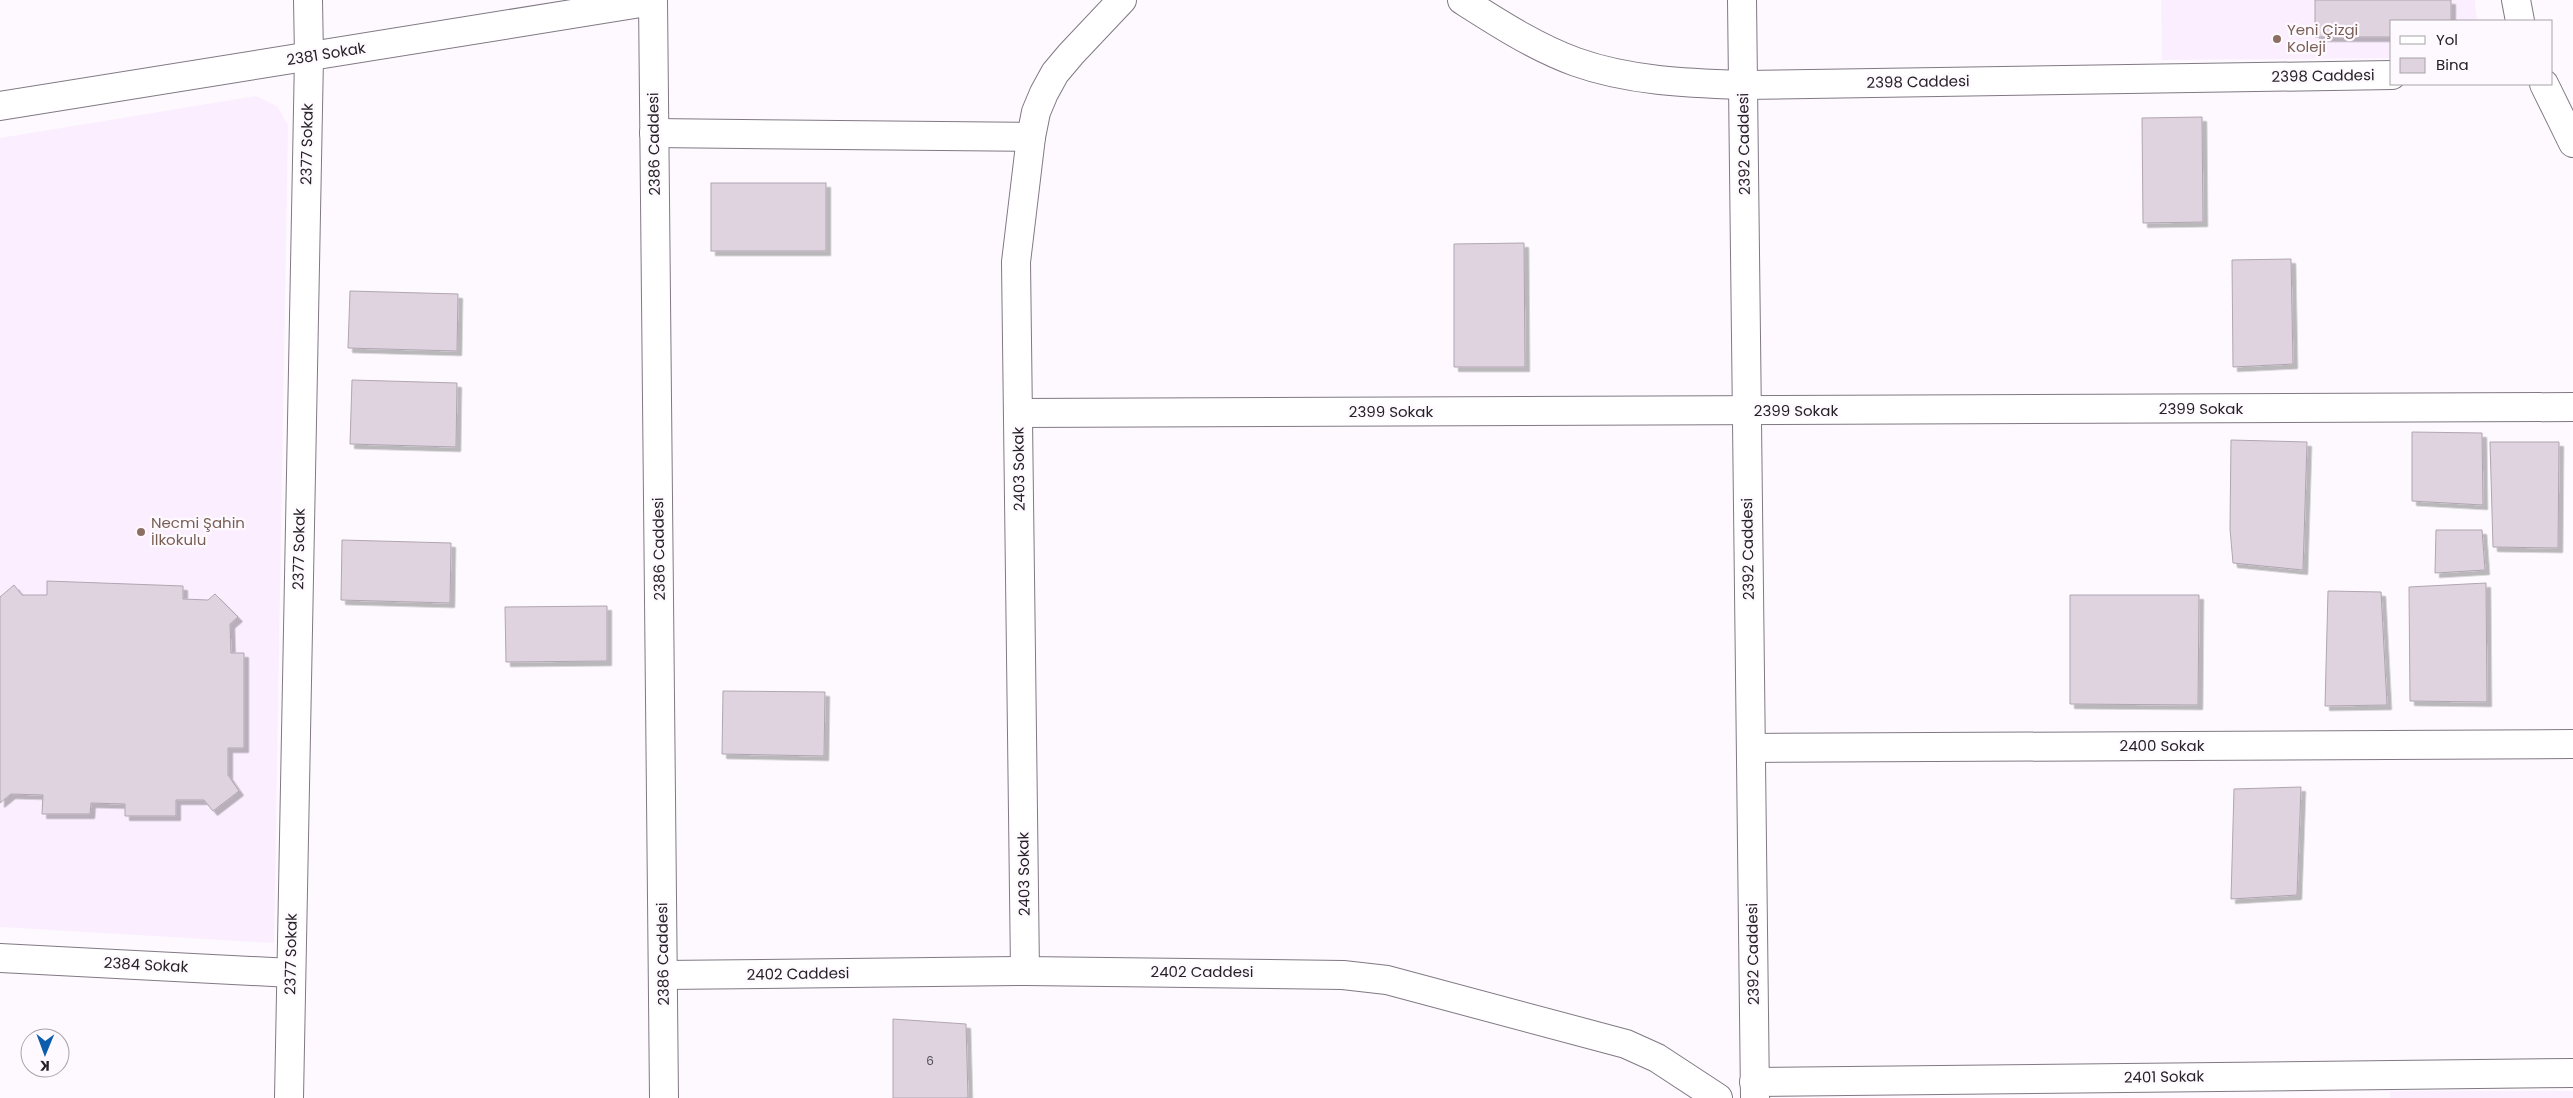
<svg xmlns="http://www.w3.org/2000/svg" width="2573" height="1098" font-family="Poppins,sans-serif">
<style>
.built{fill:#fbefff}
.building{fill:#dfd3e0;stroke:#b0a5b1;filter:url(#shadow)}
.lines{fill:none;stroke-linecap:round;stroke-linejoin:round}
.minor-casing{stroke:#817884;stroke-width:30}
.minor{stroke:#fff;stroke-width:28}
.education-dot{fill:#8d6e63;stroke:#fdf9fe;stroke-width:2}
.labels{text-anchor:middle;stroke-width:4.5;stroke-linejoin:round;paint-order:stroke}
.number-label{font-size:12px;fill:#544e54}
.education-label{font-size:15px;fill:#785e54;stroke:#fdf9fe;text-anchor:start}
.street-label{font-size:15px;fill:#252126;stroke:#fdf9fe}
</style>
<defs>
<filter id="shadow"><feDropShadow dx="4.5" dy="4.5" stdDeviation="0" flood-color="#0004"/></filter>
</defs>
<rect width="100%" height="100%" fill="#fdf9fe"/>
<g class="built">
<polygon points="2161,0 2475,0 2477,21 2392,21 2392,58 2162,60"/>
<polygon points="256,96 277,106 288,125 274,943 0,927 0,138"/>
<rect x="2390" y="1091" width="183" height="7"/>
</g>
<g class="building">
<polygon points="2315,0 2451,0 2451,21 2392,21 2392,37 2315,37"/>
<polygon points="2202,117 2203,222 2143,223 2142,118"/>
<rect x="711" y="183" width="115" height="68"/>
<polygon points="1524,243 1525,367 1454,367 1454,244"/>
<polygon points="2291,259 2293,364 2233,367 2232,260"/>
<polygon points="350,291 458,294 457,351 348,348"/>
<polygon points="352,380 457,383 456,447 350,444"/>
<polygon points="2412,432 2482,433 2483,505 2412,501"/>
<polygon points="2231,440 2307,442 2303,570 2233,563 2230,529"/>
<polygon points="2490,442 2559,442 2558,548 2493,547"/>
<polygon points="2436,530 2482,530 2485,570 2435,573"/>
<polygon points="342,540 451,543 450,603 341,600"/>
<polygon points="47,581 183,586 183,599 208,600 215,594 238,617 230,624 231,653 244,653 244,748 228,748 228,775 239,791 213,811 204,800 176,800 176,816 125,816 125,804 91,803 90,814 42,814 43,795 11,794 0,803 0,597 14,585 22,595 47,595"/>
<polygon points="2486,583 2487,702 2410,701 2409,587"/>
<polygon points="2328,591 2381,592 2387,705 2325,706"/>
<polygon points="2070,595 2199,595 2198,705 2070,704"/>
<polygon points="607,606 607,661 506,662 505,607"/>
<polygon points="723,691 825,692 824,756 722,754"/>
<polygon points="2301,787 2297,895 2231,899 2234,789"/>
<polygon points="893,1019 966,1024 968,1098 893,1098"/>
</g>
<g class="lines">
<g class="minor-casing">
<g id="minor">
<polyline points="653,0 664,1098"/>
<path d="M1462,0C1498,23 1535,47 1576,62C1629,81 1687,83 1743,85L2392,75"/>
<polyline points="1742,0 1755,1098"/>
<polyline points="2516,0 2520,21"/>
<polyline points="2544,84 2573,143"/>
<polyline points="0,106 653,1"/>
<polyline points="654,133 1031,137"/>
<polyline points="1018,413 2573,407"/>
<polyline points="1751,748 2573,744"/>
<polyline points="0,958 291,973"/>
<polyline points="1025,971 1016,262 1031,137 1036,112 1044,93 1055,73 1071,54 1122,0"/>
<polyline points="663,975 1025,971 1343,975 1387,980 1626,1044 1657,1058 1718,1098"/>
<polyline points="1754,1082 2573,1073"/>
<polyline points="289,1098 309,57 308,0"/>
</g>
</g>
<use href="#minor" class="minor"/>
</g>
<g class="education-dot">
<circle cx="2277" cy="39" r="5"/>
<circle cx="141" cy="532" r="5"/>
</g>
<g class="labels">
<g class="number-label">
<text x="930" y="1065">6</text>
</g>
<g class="education-label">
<text x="2287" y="35">Yeni Çizgi<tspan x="2287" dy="17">Koleji</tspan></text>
<text x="151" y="528">Necmi Şahin<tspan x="151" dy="17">İlkokulu</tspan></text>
</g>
<g class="street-label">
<text transform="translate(326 54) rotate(-9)" y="5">2381 Sokak</text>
<text transform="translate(2323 76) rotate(-1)" y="5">2398 Caddesi</text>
<text transform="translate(1918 82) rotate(-1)" y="5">2398 Caddesi</text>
<text transform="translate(307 144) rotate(-89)" y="5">2377 Sokak</text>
<text transform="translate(654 144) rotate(-91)" y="5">2386 Caddesi</text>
<text transform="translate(1744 144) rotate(-91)" y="5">2392 Caddesi</text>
<text x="2201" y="414">2399 Sokak</text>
<text x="1796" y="416">2399 Sokak</text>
<text x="1391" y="417">2399 Sokak</text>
<text transform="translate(1019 469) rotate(-91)" y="5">2403 Sokak</text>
<text transform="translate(299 549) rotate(-89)" y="5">2377 Sokak</text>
<text transform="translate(659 549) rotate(-91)" y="5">2386 Caddesi</text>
<text transform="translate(1748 549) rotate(-91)" y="5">2392 Caddesi</text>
<text x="2162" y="751">2400 Sokak</text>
<text transform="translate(1024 874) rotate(-91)" y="5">2403 Sokak</text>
<text transform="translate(291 954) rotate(-89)" y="5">2377 Sokak</text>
<text transform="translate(663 954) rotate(-91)" y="5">2386 Caddesi</text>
<text transform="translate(1753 954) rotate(-91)" y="5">2392 Caddesi</text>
<text transform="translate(146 965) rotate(3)" y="5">2384 Sokak</text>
<text x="1202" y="977">2402 Caddesi</text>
<text transform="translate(798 974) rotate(-1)" y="5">2402 Caddesi</text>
<text transform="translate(2164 1077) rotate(-1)" y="5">2401 Sokak</text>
</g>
</g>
<rect x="2390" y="20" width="162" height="65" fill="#fdf9fe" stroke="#a7a3a8"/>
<rect x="2400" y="36" width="25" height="8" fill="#ffffff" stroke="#a7a3a8"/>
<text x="2436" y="45" font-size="15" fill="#252126">Yol</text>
<rect x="2400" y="58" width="25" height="15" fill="#dfd3e0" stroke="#a7a3a8"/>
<text x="2436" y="70" font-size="15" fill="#252126">Bina</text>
<g transform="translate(45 1053) rotate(181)"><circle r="24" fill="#fdf9fe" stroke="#a7a3a8"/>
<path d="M0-4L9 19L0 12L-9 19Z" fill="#0c5dab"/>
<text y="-8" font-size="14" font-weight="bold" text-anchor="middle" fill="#252126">K</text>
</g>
</svg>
